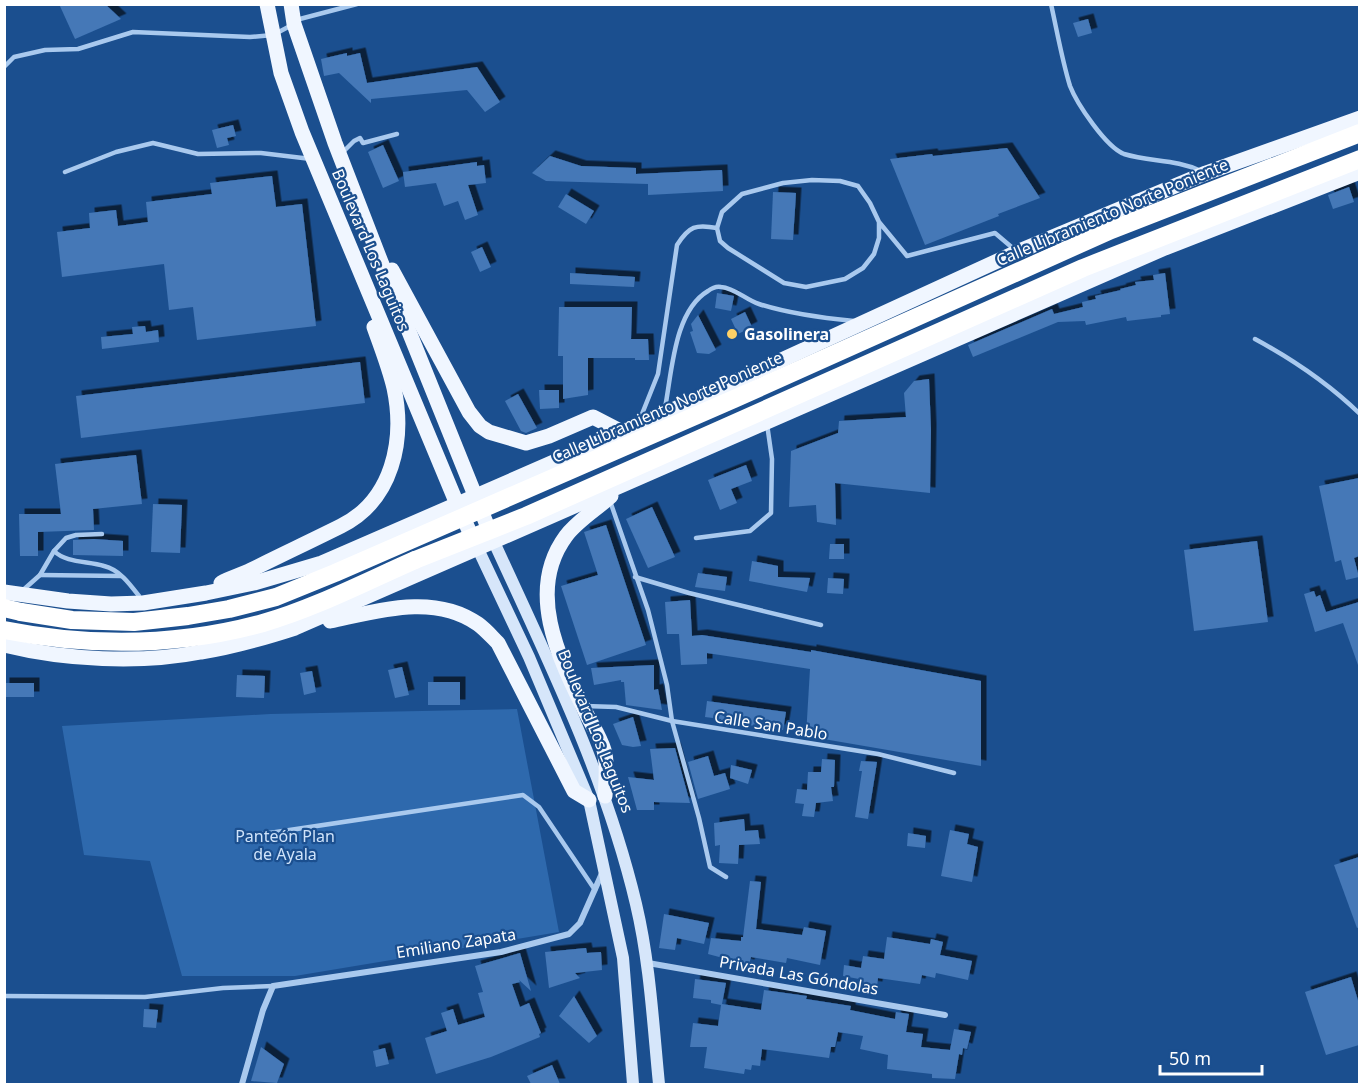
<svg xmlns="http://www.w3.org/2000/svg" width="1364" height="1089" font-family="'Noto Sans',sans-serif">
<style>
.green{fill:#2e69ad}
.building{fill:#4478b7;filter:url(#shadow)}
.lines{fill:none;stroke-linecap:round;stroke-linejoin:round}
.lane{stroke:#a9c9ee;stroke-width:4.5}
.street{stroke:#a9c9ee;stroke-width:6}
.secondary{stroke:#d6e6fa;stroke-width:12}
.primary{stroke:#f0f6ff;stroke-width:15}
.highway{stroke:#fff;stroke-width:18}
.highway-bridge{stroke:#fff;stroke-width:18}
.poi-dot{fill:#ffd166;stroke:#1b4f8f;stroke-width:2}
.labels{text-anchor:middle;stroke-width:4.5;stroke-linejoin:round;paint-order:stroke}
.street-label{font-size:16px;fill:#fff;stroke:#1b4f8f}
.poi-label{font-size:16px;font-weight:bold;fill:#fff;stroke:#1b4f8f;text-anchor:start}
.park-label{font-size:16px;fill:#cfe3fa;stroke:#1b4f8f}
</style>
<defs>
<filter id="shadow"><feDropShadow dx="5.5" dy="-5.5" stdDeviation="0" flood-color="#0009"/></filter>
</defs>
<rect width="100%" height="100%" fill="#1b4f8f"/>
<polygon class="green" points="517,709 559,932 295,976 182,976 150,861 84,855 62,726 270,714"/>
<g class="building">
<polygon points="59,4 105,4 121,19 75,39"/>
<polygon points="1088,19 1092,33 1078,37 1073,23"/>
<polygon points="347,53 347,56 360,53 367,83 477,67 500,102 485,112 467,90 371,99 371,103 339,73 324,76 321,59"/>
<polygon points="233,125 236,136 227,138 229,145 217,148 212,130"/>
<polygon points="383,145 399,181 383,188 368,152"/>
<polygon points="1007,148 1040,198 998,214 999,216 925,245 890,159 932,154 933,156"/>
<polygon points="550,156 581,166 636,168 636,174 722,170 723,191 648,195 648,184 546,181 532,173"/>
<polygon points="477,162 477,166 484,165 486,183 468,185 478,215 465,220 458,201 444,206 436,183 405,187 403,172"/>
<polygon points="272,176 276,207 302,204 316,326 197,340 193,307 169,310 164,264 62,277 57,232 90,228 89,213 116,210 118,226 148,222 146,202 212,194 210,183"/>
<polygon points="1349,187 1354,202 1333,209 1328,195"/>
<polygon points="773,192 796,193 793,240 771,239"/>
<polygon points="566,194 594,211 586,224 558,207"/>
<polygon points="482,247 491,267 480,272 471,252"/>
<polygon points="570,273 635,277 634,287 570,284"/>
<polygon points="1165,273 1170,314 1161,315 1161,317 1127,321 1126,317 1086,325 1085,321 1058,322 973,357 968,345 1052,309 1054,314 1083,307 1082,302 1096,299 1095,296 1121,290 1120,289 1136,285 1135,282 1154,280 1153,275"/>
<polygon points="717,293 734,296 731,311 715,308"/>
<polygon points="559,307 632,307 631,339 648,339 649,360 635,360 635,358 588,358 588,395 563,399 563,356 558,356"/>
<polygon points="745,312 752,327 738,334 731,319"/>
<polygon points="698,315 716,350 709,354 697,353 690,332 693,331 691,324"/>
<polygon points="145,326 146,332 158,330 159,342 102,349 101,337 133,334 132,327"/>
<polygon points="360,362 365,403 81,438 76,396"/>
<polygon points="929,379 931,430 930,493 835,483 836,525 817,522 816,505 789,507 791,451 838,433 839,421 906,417 904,393 914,381"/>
<polygon points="539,390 559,390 559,408 540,409"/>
<polygon points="518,394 537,428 526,433 521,431 505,401"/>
<polygon points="136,455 142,504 93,509 94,530 38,532 38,556 20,556 19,514 61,514 55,464"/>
<polygon points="746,465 752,481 731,489 737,503 720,510 708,480"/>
<polygon points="1359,478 1359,556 1354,558 1359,577 1346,580 1341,560 1335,562 1319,486"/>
<polygon points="153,504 182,505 180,553 151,552"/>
<polygon points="652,507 675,557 648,568 626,519"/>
<polygon points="606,525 646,645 587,665 561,586 598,575 584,532"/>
<polygon points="94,539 123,541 123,556 73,555 73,540"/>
<polygon points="1257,541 1268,622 1194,631 1184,550"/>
<polygon points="830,544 844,544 844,559 829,559"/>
<polygon points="752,561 778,566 778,577 810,578 807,592 749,581"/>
<polygon points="698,573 727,577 725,591 695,587"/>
<polygon points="828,578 844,579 843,594 827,593"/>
<polygon points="1314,591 1316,597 1320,595 1326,612 1359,602 1359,665 1358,665 1343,623 1315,632 1304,594"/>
<polygon points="690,600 692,636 702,635 811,652 811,650 981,681 981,766 806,736 810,669 707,653 707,664 681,665 679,634 667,634 665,602"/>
<polygon points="654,665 654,690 658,689 662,710 626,705 624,682 621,682 621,680 594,685 591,668"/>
<polygon points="402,667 409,695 395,698 388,670"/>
<polygon points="312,671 316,692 304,695 300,673"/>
<polygon points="237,675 265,676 264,698 236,697"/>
<rect x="428" y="682" width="32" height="23"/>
<rect x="4" y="683" width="30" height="14"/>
<polygon points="707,701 786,712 783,730 721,721 721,719 705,717"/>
<polygon points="633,717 641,746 633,747 622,745 613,724"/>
<polygon points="675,748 690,803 654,802 654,810 637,810 628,777 654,780 650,749"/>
<polygon points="708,756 714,776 725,773 730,789 698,799 688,762"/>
<polygon points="822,759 835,760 834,787 831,787 833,801 816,803 814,817 802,816 804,804 795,803 797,789 807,790 808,772 821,772"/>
<polygon points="861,761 877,762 868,819 855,817 862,771 859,771"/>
<polygon points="731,765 752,770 748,784 730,778"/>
<polygon points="744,819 745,831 758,830 760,844 739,845 738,864 719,863 720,845 715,846 714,823"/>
<polygon points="950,830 969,834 967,844 978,847 972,882 941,876"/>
<polygon points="908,833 926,836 925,848 907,846"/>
<polygon points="1359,857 1359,927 1357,928 1334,865"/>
<polygon points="750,881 761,882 756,929 802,935 804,927 826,931 820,965 787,958 786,963 751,957 749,965 708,954 711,938 741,941 741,937 743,937"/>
<polygon points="664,914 709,923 704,944 677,938 675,950 659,948"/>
<polygon points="887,937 930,944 931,939 943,942 940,955 972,961 968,980 936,973 935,978 922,975 920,984 878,978 877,987 858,984 859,979 843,976 844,965 861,968 863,956 884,959"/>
<polygon points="586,948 587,953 601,952 602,970 575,973 580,978 549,988 545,952"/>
<polygon points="520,953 531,991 519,980 520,982 512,984 520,1007 529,1003 541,1033 539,1034 540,1037 491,1057 436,1074 425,1038 447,1031 441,1013 453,1009 458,1025 485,1017 478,993 483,992 475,966"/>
<polygon points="1351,977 1359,1004 1359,1045 1326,1055 1305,992"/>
<polygon points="695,979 726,983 722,1004 761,1010 764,990 807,996 806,999 851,1006 850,1010 895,1019 896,1012 909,1014 906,1032 923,1034 921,1047 950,1050 954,1029 971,1032 967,1049 963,1048 962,1055 959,1054 955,1079 932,1078 932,1074 887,1069 888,1055 860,1049 863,1036 838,1032 835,1047 831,1047 829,1058 762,1049 760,1066 752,1065 751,1070 745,1069 744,1074 704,1068 707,1047 690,1047 693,1023 718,1026 721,1005 711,1003 711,1000 693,998"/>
<polygon points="574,996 597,1036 589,1043 559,1016"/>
<polygon points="144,1009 158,1010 156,1028 143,1027"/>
<polygon points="261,1047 284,1064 277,1083 251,1081"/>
<polygon points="385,1048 389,1064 376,1067 373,1051"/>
<polygon points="552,1065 560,1084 531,1084 527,1076"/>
</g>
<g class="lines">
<g class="lane">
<path d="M1051,4C1057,31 1062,60 1070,86C1077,104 1106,147 1124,154C1150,162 1176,159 1201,171"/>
<polyline points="296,20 357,4"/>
<polyline points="4,67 14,57 45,50 78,49 133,32 250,37 273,35 292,25"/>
<polyline points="343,152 354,141 360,138 363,143 397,134"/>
<polyline points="65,172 116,152 153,143 198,154 261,153 311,159"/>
<polyline points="879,222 879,238 874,254 863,268 845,279 806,287 784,283 728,248 720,241 717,228 722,212 742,194 783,183 812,180 840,181 858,186 870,203 879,222 907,256 995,233 1015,250"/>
<path d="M1255,339C1292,359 1330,385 1360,414"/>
<path d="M665,408C672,372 674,311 708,291C712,288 716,286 721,287C735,288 746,300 759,304C790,314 822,318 854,321"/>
<path d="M640,419L658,374L677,245C689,226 696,224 717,228"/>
<polyline points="610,501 648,610 667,685 672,721 699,818 710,867 726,877"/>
<polyline points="696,538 750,531 771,513 772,459 767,424"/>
<path d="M54,551C66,563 88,561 104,566C121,570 132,587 142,600"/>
<polyline points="40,575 121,576"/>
<polyline points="635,577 689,593 821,625"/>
<polyline points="22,591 40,575 54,551 66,538 76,535 102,534"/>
<polyline points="585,706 616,707 672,721 878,754 954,773"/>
<polyline points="250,836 523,795 539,807 595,890"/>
<polyline points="4,996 145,997 223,988 273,986"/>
</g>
<g class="street">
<polyline points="648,963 945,1015"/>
<polyline points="242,1084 263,1010 273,986 501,952 569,934 580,923 603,871"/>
</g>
<g class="secondary">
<path d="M494,542C548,660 606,777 636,904C650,963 653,1024 659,1084"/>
<polyline points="478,549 529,657 589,800 623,958 633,1084"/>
</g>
<g class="primary">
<polyline points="267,4 281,73 302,132 457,504 476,546"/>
<polyline points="291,4 294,24 335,143 381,262 493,540"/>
<polyline points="392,270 469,412 480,426 489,432 526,443 549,436 593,417 622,432"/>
<path d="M221,583C230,578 241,575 251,570C281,555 311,541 341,526C393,500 405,440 394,388C389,367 381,347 374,327"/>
<polyline points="4,592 68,601 111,604 143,603 206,593 254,583 322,563 664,414 1017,252 1206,173 1360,118"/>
<path d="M330,621C378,611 434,593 478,624C485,629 492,637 498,643L574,791L589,800"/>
<path d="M4,645C65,660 140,664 201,652C233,647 264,638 295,628L1165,248L1360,172"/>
<path d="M605,796C606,781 608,765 604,750C600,736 590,722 584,709C558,656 526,590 566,536C577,521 597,509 611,496"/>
</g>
<g class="highway">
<polyline points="4,608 21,612"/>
<path d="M4,630C90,647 179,646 263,623C315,608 365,582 415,560"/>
</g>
<g class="highway-bridge">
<polyline points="415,560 526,516 1083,268 1360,159"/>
<polyline points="21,612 72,620 134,622 188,616 229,609 276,597 335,573 734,399 1111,230 1360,133"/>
</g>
</g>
<circle class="poi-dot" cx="732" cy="334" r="6"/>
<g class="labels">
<g class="street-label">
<text transform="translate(1112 212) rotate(-23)" y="6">Calle Libramiento Norte Poniente</text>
<text transform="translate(371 250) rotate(67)" y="6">Boulevard Los Laguitos</text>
<text transform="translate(667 407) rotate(-24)" y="6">Calle Libramiento Norte Poniente</text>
<text transform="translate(771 725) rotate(9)" y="6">Calle San Pablo</text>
<text transform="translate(596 731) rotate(68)" y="6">Boulevard Los Laguitos</text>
<text transform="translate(456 943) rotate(-9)" y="6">Emiliano Zapata</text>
<text transform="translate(799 975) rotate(10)" y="6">Privada Las Góndolas</text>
</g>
<g class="poi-label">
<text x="744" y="340">Gasolinera</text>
</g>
<g class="park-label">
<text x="285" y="842">Panteón Plan<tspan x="285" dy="18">de Ayala</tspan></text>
</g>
</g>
<rect width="1364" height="1089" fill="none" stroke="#ffffff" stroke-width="12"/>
<path d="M1160 1065v9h102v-9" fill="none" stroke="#ffffff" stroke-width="3"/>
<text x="1169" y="1065" font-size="18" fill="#ffffff" stroke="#1b4f8f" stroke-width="4.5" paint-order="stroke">50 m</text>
</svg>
